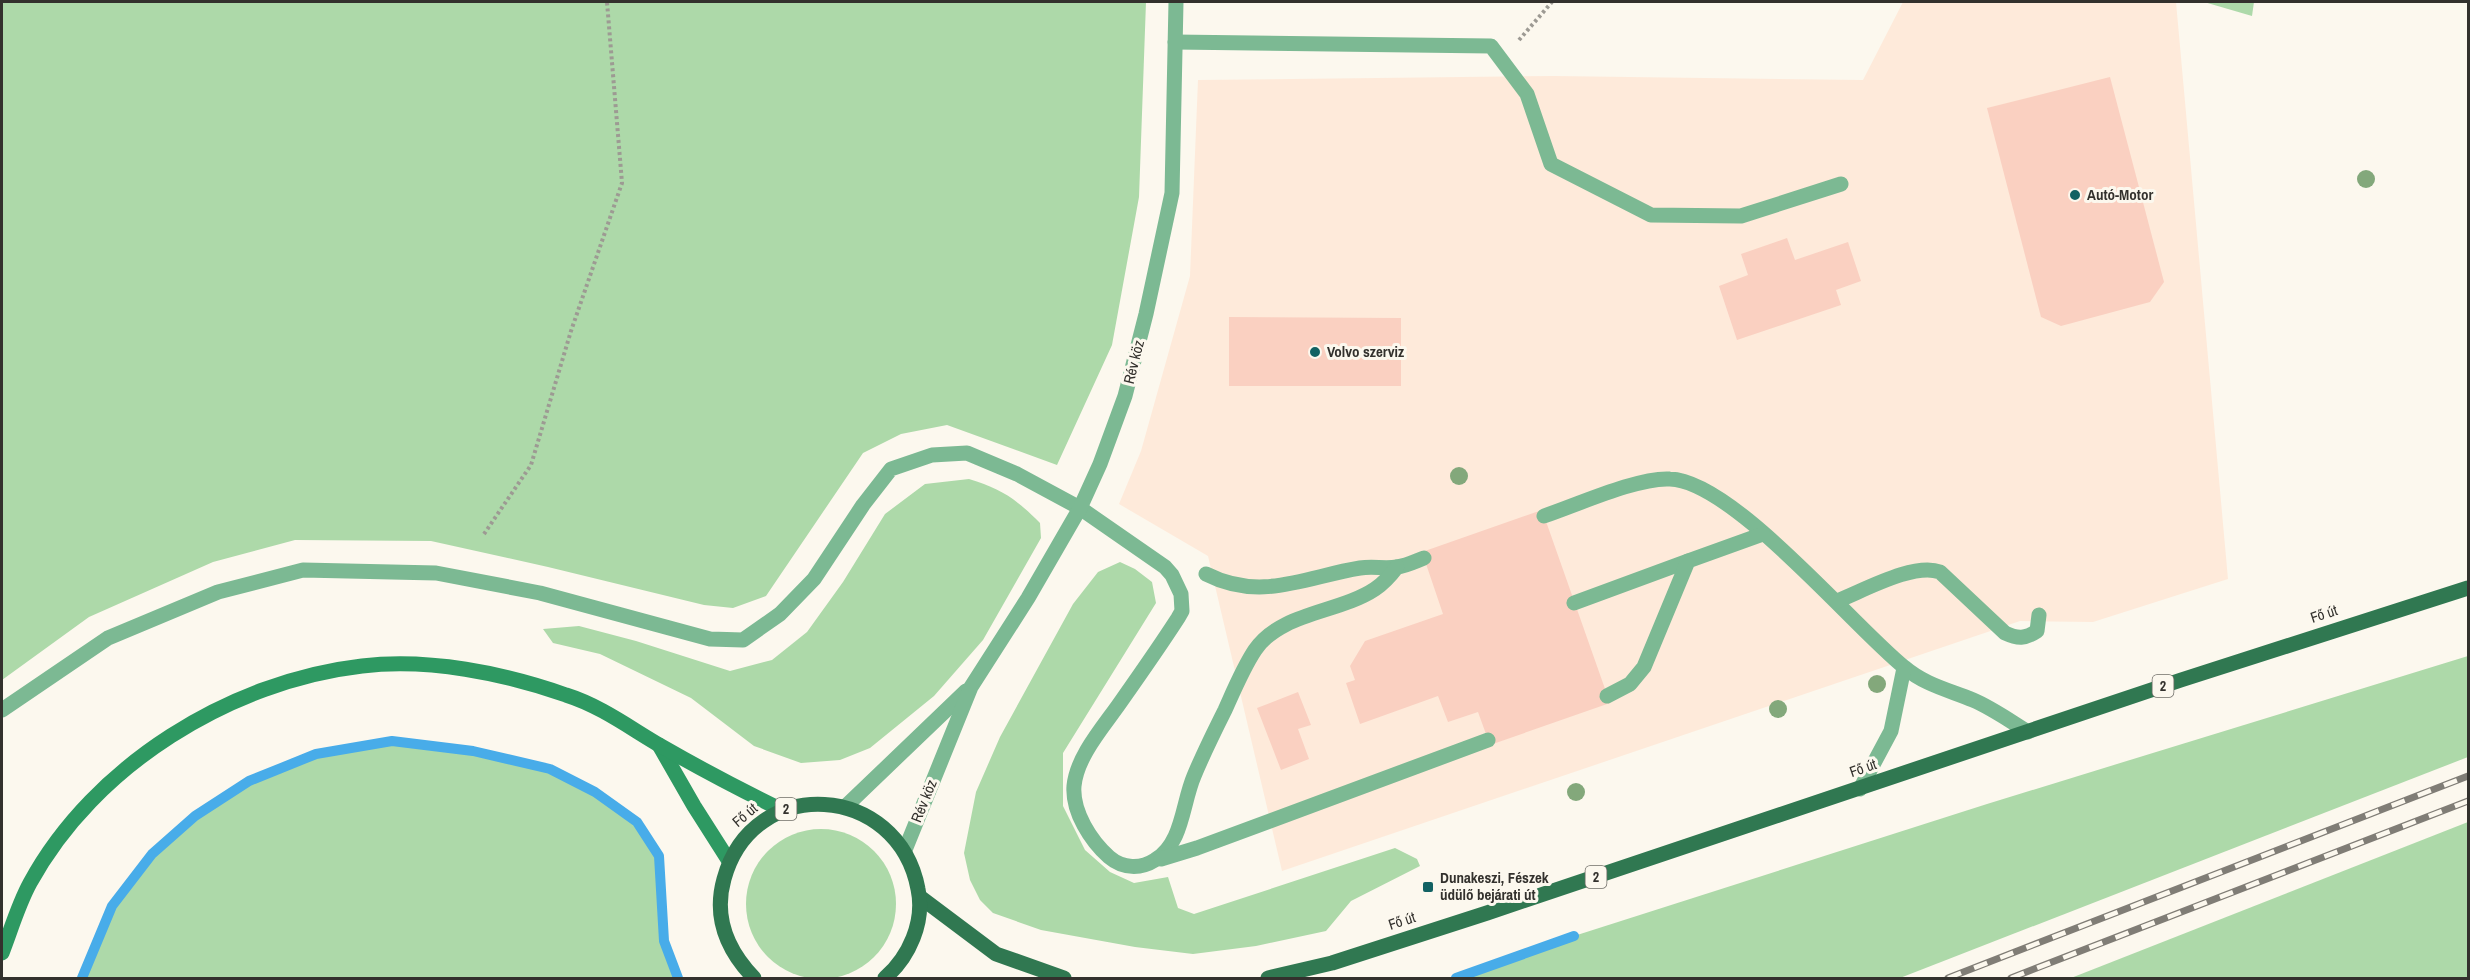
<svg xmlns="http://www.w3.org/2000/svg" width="2470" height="980" font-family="'Archivo Narrow',sans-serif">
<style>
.commercial{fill:#feeada}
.green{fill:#add9a9}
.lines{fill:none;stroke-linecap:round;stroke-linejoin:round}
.stream{stroke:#48ace9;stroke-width:10}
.building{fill:#fad0c1}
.path{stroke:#9d9a93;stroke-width:4;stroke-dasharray:3 3;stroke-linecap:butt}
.service{stroke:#7cb993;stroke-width:15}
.minor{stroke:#7cb993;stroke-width:15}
.secondary{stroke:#2e9962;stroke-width:15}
.primary{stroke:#307851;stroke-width:15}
.rail-casing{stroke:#807d76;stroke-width:7}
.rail{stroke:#fcf8ee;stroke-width:4.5;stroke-dasharray:14;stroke-linecap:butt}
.tree{fill:#83a87b}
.poi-dot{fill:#126263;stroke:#fcf8ee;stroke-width:2}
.labels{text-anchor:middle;stroke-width:6;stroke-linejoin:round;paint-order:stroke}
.shield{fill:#fcf8ee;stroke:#6f6d67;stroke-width:1.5}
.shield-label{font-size:14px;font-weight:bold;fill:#33312d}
.poi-label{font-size:15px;font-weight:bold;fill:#33312d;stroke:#fcf8ee;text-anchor:start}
.street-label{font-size:15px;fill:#33312d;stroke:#fcf8ee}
</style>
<rect width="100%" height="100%" fill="#fcf8ee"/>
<polygon class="commercial" points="1903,2 2176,2 2228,579 2093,622 2020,621 1282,871 1208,556 1119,504 1141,451 1190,276 1198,80 1554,76 1863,80"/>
<g class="green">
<polygon points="2,2 1146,2 1139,197 1112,345 1057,465 947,425 901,434 863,453 766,596 733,608 704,605 548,567 431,541 295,540 213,562 89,617 2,680"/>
<polygon points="2204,2 2254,2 2252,16"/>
<path d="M969,479C1002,489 1016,499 1040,523L1041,538L983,640L934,696L870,748L840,760L801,763L754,746L691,698L600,654L553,643L543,629L579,626L636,641L730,671L772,660L807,632L843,582L885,514L925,484Z"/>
<polygon points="1120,562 1135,569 1152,582 1156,603 1063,753 1063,806 1085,850 1110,872 1134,883 1168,877 1178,908 1194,914 1395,848 1417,859 1420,866 1351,901 1326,931 1256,946 1193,954 1135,947 1041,930 993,913 980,900 970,880 964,853 976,792 1000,737 1073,604 1098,572"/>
<polygon points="2468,656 2468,757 1900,978 1456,978 1574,936 1987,804"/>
<path d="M392,741L473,751L550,769L595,792L637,822L659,856L664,941L678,978H82C109,879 189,806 282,768C293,763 304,757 316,754C340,747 367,745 392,741Z"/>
<polygon points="2468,822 2468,978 2071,978"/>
<circle cx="821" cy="904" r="75"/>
</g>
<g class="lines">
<g class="stream">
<polyline points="82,978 112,906 152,854 195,816 249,781 316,754 392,741 473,751 550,769 595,792 637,822 659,856 664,941 678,978"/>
<polyline points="1456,978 1574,936"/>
</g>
</g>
<g class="building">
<polygon points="2110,77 2164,282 2150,302 2061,326 2041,317 1987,108"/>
<polygon points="1787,238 1795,260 1848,242 1861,281 1836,290 1841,305 1737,340 1719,286 1748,275 1741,254"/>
<polygon points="1229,317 1401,318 1401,386 1229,386"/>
<polygon points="1542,510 1610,703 1490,745 1478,712 1448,722 1438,696 1360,724 1346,683 1355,680 1350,666 1365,641 1443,614 1422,552"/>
<polygon points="1298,692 1311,725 1298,729 1309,759 1281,770 1257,708"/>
</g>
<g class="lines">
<g class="path">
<polyline points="1519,40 1552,2"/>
<polyline points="484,534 531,465 571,331 622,183 607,2"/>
</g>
<g class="service">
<polyline points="1175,42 1491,46 1527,94 1551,164 1651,215 1741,216 1841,184"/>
<path d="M1544,516C1577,505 1638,477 1670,479C1733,481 1852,625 1904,667C1925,685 1949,690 1973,700C1992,708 2010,721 2028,732"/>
<path d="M1206,574C1261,602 1305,577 1360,568C1373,566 1385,569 1397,567C1406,566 1416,561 1424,558"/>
<path d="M1837,601C1863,591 1914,562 1940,572L2005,633C2018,639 2025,639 2037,631L2039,615"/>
<polyline points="1574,603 1688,561"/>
<polyline points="1607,696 1630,684 1644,667 1688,561 1763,534"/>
<path d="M2,710L108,638L218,592L303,570L436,573L540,593L710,639L743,640L780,614L814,579L863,505L891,469L932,455L967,453L1017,474L1080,508L1165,567L1172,575L1181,594L1182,611L1178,618C1160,646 1141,673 1122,700C1105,725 1077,755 1074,786C1072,812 1091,841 1109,857C1123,869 1141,869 1155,860C1183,843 1182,804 1194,776C1203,754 1214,732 1225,710C1234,690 1243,668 1255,650C1281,612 1339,613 1375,589C1384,583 1391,575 1397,567"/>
<polyline points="1860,789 1891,731 1904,668"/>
<polyline points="1161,859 1197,848 1488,740"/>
</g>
<g class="minor">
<polyline points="845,807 966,691"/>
<polyline points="905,850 971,687 1028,598 1080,508 1100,464 1125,396 1146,314 1172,193 1176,2"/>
</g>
<g class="secondary">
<polyline points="659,745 694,806 729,861"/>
<path d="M2,953C11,930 18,905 30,883C94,765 231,681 362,666C429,658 503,673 566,695C601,706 630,728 661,746C701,769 741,790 782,810"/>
</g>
<g class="primary">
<polyline points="920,897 996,954 1064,978"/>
<path d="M754,978C727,950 713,918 724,879C753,773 898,783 918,889C925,922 909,957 885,978"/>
<polyline points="1268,978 1332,963 1487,913 2181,680 2468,588"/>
</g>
<g class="rail-casing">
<g id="rail">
<polyline points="1948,978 2468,776"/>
<polyline points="2011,978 2468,801"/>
</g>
</g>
<use href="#rail" class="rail"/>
</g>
<g class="tree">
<circle cx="2366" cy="179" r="9"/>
<circle cx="1459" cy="476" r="9"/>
<circle cx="1877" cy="684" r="9"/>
<circle cx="1778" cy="709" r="9"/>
<circle cx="1576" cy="792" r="9"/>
</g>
<g class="poi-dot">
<circle cx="2075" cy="195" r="6"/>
<circle cx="1315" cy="352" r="6"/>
<rect x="1422" y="881" width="12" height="12" rx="3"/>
</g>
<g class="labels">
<g class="shield">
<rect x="2152.5" y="675" width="21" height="22" rx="4.5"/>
<rect x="775.5" y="798" width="21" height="22" rx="4.5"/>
<rect x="1585.5" y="866" width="21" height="22" rx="4.5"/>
</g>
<g class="shield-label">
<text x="2163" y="691">2</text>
<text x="786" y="814">2</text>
<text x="1596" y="882">2</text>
</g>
<g class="poi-label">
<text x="2087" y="200">Autó-Motor</text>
<text x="1327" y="357">Volvo szerviz</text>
<text x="1440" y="883">Dunakeszi, Fészek<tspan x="1440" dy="17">üdülő bejárati út</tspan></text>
</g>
<g class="street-label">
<text transform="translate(1134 362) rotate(-76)" y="5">Rév köz</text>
<text transform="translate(2324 614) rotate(-18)" y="5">Fő út</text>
<text transform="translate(1863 768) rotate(-19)" y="5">Fő út</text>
<text transform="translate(924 801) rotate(-68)" y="5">Rév köz</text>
<text transform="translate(745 815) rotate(-40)" y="5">Fő út</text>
<text transform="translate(1402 921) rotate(-18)" y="5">Fő út</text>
</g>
</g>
<rect width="2470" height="980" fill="none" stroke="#33312d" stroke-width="6"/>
</svg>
